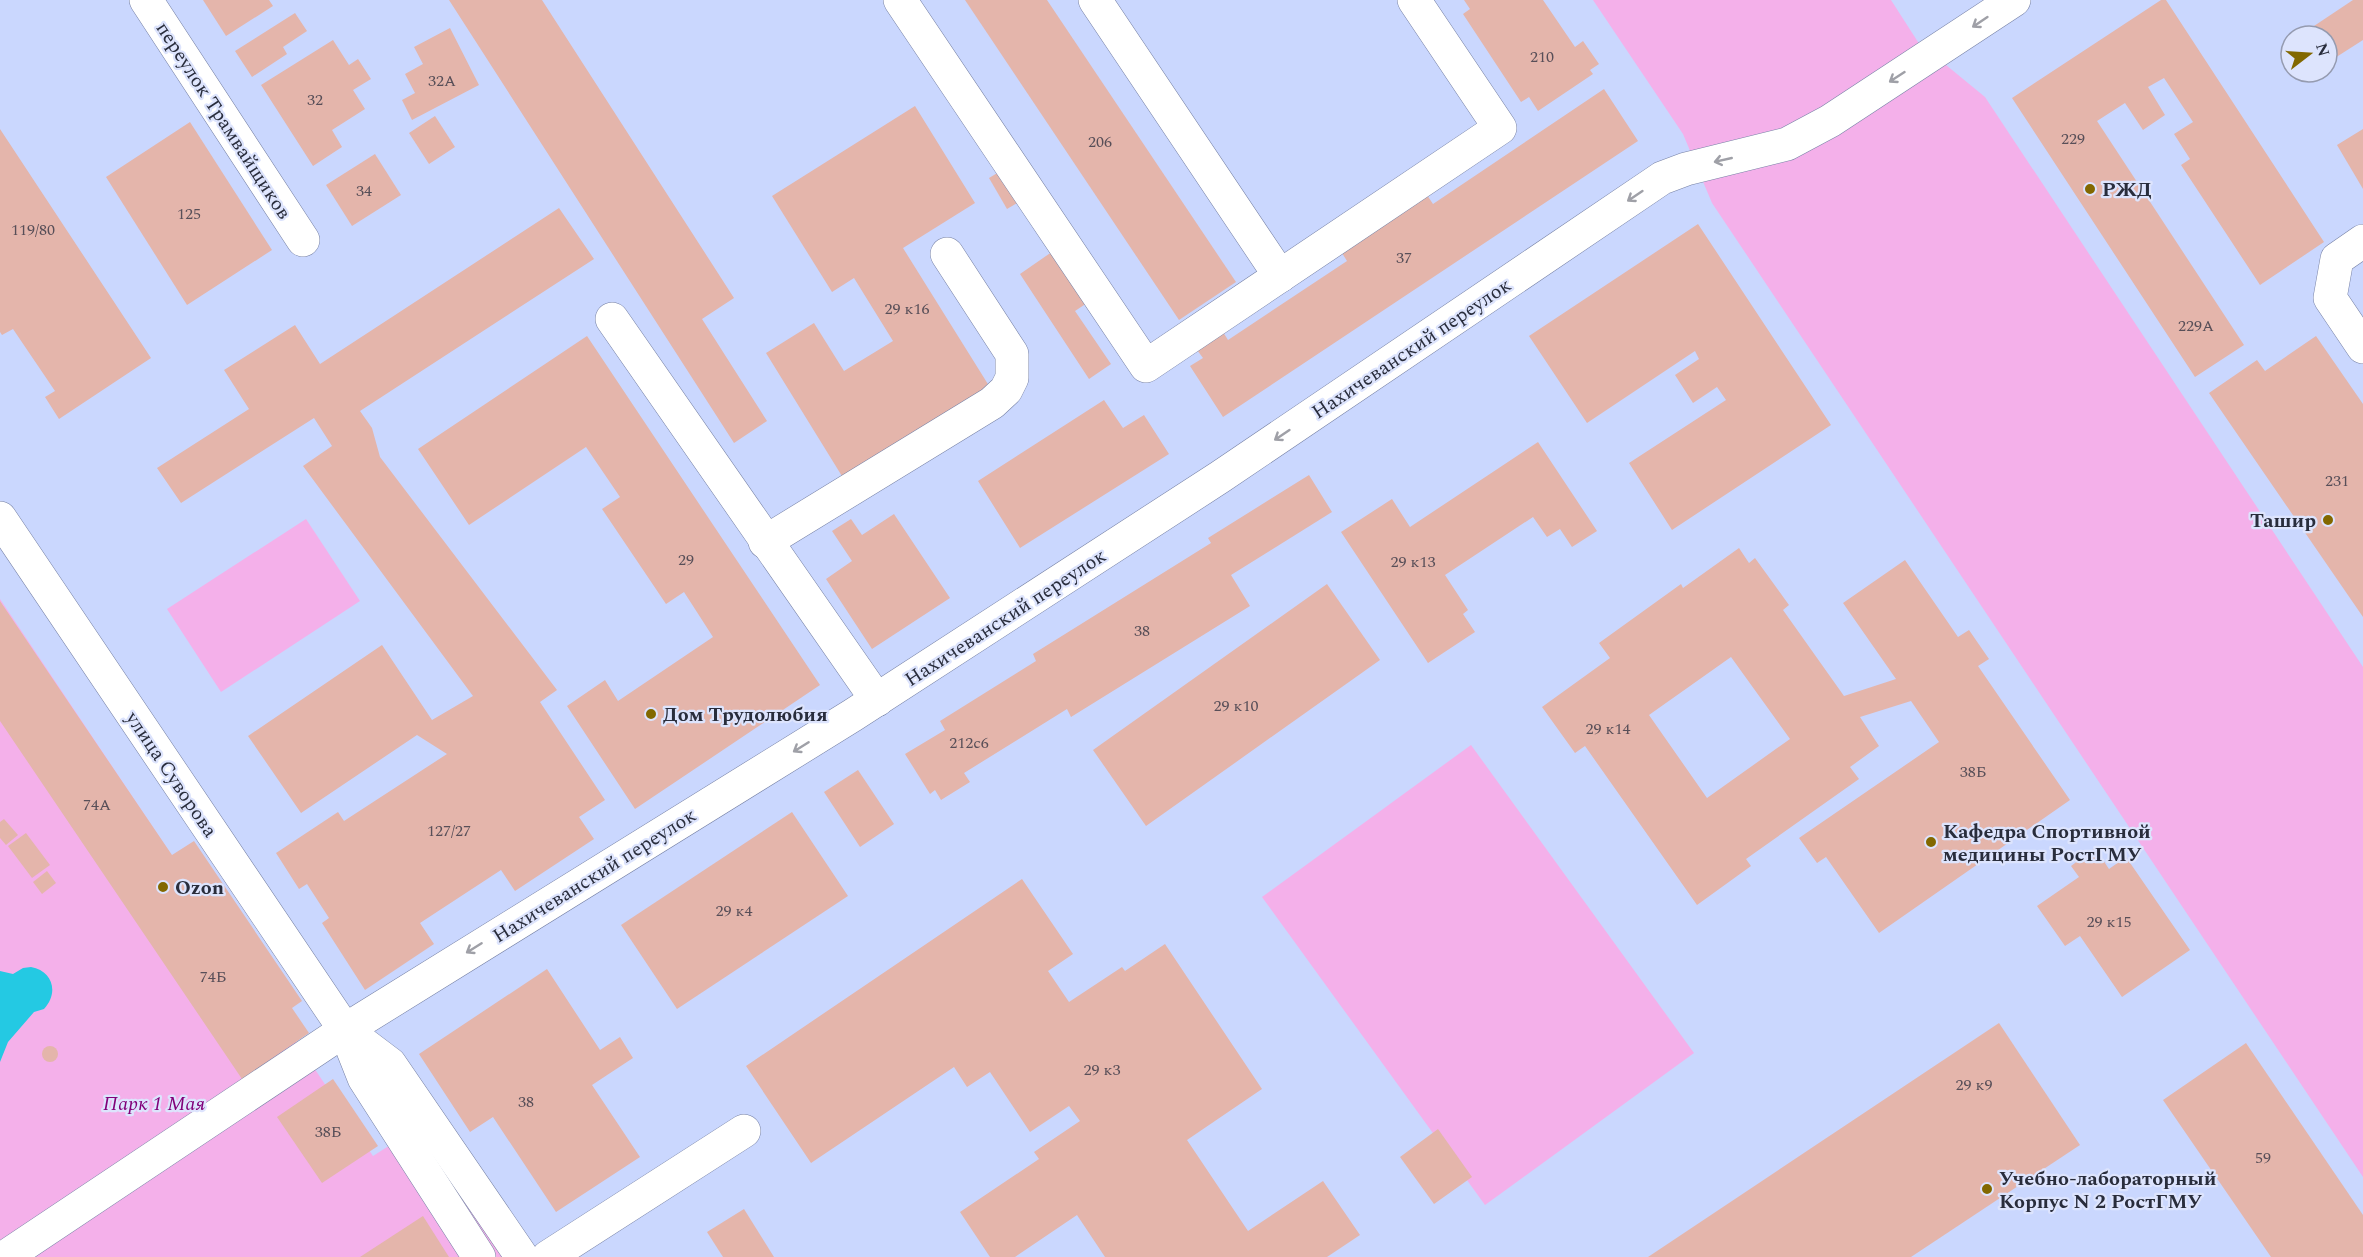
<svg xmlns="http://www.w3.org/2000/svg" width="2363" height="1257" viewBox="0 0 2363 1257" font-family="Spectral,serif">
  <style>
    .green { fill: #f4b0ea }
    .water { fill: #24c9e3 }
    .building { fill: #e4b5ab; fill-rule: evenodd }
    .lines { fill: none; stroke-linecap: round; stroke-linejoin: round }
    .minor-casing { stroke: #7681a5; stroke-width: 34 }
    .minor { stroke: #fff; stroke-width: 33 }
    .oneway { stroke: #9fa0a7 }
    .poi-dot { fill: #826800; stroke: #dde4fd; stroke-width: 2 }
    .labels { text-anchor: middle; stroke-width: 4.5; stroke-linejoin: round; paint-order: stroke }
    .number-label { font-size: 16px; fill: #584f58 }
    .street-label { font-size: 20px; fill: #292d3c; stroke: #dde4fd }
    .poi-label { font-size: 20px; font-weight: bold; fill: #292d3c; stroke: #dde4fd; text-anchor: start }
    .park-label { font-size: 20px; font-style: italic; fill: #810079; stroke: #dde4fd }
  </style>
  <rect width="100%" height="100%" fill="#cad7fe"/>
  <!-- green -->
  <g class="green">
    <path d="M 1593,0 L 1891,0 L 1918,42 L 1985,97 L 2363,667 L 2363,1177 L 1712,203 L 1683,134 Z"/>
    <path d="M 306,519 L 360,601 L 221,692 L 167,609 Z"/>
    <path d="M 0,599 L 373,1156 L 420,1126 L 504,1257 L 0,1257 Z"/>
    <path d="M 1471,745 L 1694,1053 L 1485,1205 L 1262,897 Z"/>
  </g>
  <!-- water -->
  <path class="water" d="M 31,967 C 53,971 59,993 44,1009 L 34,1012 L 8,1042 L 0,1062 L 0,971 L 13,974 L 23,968 Z"/>
  <!-- building -->
  <g class="building">
    <path d="M 203,0 L 269,0 L 273,6 L 226,36 Z"/>
    <path d="M 449,0 L 542,0 L 734,298 L 702,319 L 767,421 L 734,443 Z"/>
    <path d="M 965,0 L 1047,0 L 1236,282 L 1179,320 Z"/>
    <path d="M 1464,0 L 1543,0 L 1575,47 L 1583,41 L 1599,64 L 1590,70 L 1593,74 L 1538,111 L 1529,97 L 1521,102 L 1463,14 L 1470,9 Z"/>
    <path d="M 2161,0 L 2166,0 L 2324,242 L 2260,285 L 2181,165 L 2190,159 L 2174,134 L 2193,122 L 2164,78 L 2148,87 L 2165,115 L 2143,130 L 2125,103 L 2097,121 L 2244,345 L 2195,377 L 2012,98 Z"/>
    <path d="M 2353,0 L 2363,0 L 2363,40 L 2327,63 L 2327,36 L 2299,36 Z"/>
    <path d="M 295,13 L 307,31 L 283,47 L 287,54 L 252,77 L 235,51 Z"/>
    <path d="M 450,28 L 479,85 L 412,120 L 402,100 L 415,93 L 405,74 L 423,64 L 414,47 Z"/>
    <path d="M 333,40 L 349,65 L 358,59 L 371,79 L 353,90 L 365,109 L 332,130 L 342,147 L 313,166 L 261,85 Z"/>
    <path d="M 1604,89 L 1638,141 L 1223,417 L 1190,366 L 1203,358 L 1197,350 L 1223,332 L 1228,340 L 1347,261 L 1342,253 L 1427,195 L 1433,204 Z"/>
    <path d="M 915,106 L 975,203 L 903,248 L 991,389 L 845,481 L 766,353 L 814,323 L 844,371 L 893,341 L 854,278 L 832,292 L 772,196 Z"/>
    <path d="M 435,116 L 455,147 L 429,164 L 409,133 Z"/>
    <path d="M 190,122 L 272,250 L 187,305 L 106,177 Z"/>
    <path d="M 0,129 L 151,358 L 59,419 L 45,397 L 55,391 L 13,329 L 2,335 L 0,332 Z"/>
    <path d="M 2363,129 L 2363,189 L 2337,145 Z"/>
    <path d="M 375,154 L 401,195 L 352,226 L 326,185 Z"/>
    <path d="M 1004,169 L 1022,200 L 1007,209 L 989,178 Z"/>
    <path d="M 559,208 L 594,259 L 360,411 L 372,428 L 380,457 L 557,690 L 540,702 L 605,800 L 579,817 L 594,839 L 515,891 L 501,870 L 420,923 L 434,944 L 365,990 L 322,923 L 329,918 L 307,884 L 299,889 L 276,853 L 338,812 L 344,821 L 447,754 L 417,735 L 301,813 L 248,736 L 382,645 L 432,720 L 473,696 L 303,466 L 332,446 L 314,418 L 181,503 L 157,468 L 249,409 L 224,370 L 295,325 L 320,364 Z"/>
    <path d="M 1698,224 L 1831,425 L 1672,530 L 1629,463 L 1726,400 L 1717,387 L 1693,403 L 1675,375 L 1699,359 L 1695,351 L 1587,423 L 1529,336 Z"/>
    <path d="M 1059,247 L 1093,299 L 1075,311 L 1111,364 L 1089,379 L 1020,274 Z"/>
    <path d="M 587,336 L 820,685 L 635,809 L 567,706 L 605,680 L 618,701 L 713,637 L 684,592 L 666,604 L 602,509 L 620,497 L 586,447 L 469,525 L 418,449 Z"/>
    <path d="M 2316,336 L 2363,404 L 2363,617 L 2209,393 L 2257,360 L 2265,371 Z"/>
    <path d="M 1104,400 L 1123,428 L 1144,415 L 1169,454 L 1020,548 L 978,481 Z"/>
    <path d="M 1538,442 L 1597,531 L 1572,547 L 1560,529 L 1547,537 L 1533,517 L 1445,575 L 1468,610 L 1463,614 L 1475,632 L 1428,663 L 1341,532 L 1392,499 L 1410,527 Z"/>
    <path d="M 1309,475 L 1332,512 L 1231,575 L 1250,606 L 1071,717 L 1067,709 L 964,773 L 970,782 L 941,800 L 935,790 L 930,794 L 905,754 L 945,730 L 940,721 L 1036,661 L 1033,654 L 1211,543 L 1208,538 Z"/>
    <path d="M 894,514 L 950,598 L 872,649 L 826,579 L 852,561 L 832,531 L 851,519 L 862,535 Z"/>
    <path d="M 1739,548 L 1749,563 L 1755,558 L 1789,605 L 1783,610 L 1844,696 L 1896,679 L 1843,603 L 1905,560 L 1958,637 L 1969,630 L 1989,659 L 1978,666 L 2070,800 L 1879,933 L 1826,857 L 1817,863 L 1799,838 L 1939,742 L 1911,701 L 1860,717 L 1879,746 L 1850,767 L 1859,779 L 1746,859 L 1751,866 L 1697,905 L 1585,746 L 1575,753 L 1542,707 L 1610,658 L 1599,643 L 1681,584 L 1683,588 ZM 1731,657 L 1790,739 L 1707,798 L 1649,715 Z"/>
    <path d="M 1327,584 L 1380,660 L 1146,826 L 1093,750 Z"/>
    <path d="M 0,601 L 172,855 L 194,841 L 302,1001 L 292,1008 L 309,1033 L 242,1079 L 0,721 Z"/>
    <path d="M 858,770 L 894,824 L 860,847 L 824,792 Z"/>
    <path d="M 792,812 L 848,896 L 677,1009 L 621,925 Z"/>
    <path d="M 4,819 L 18,835 L 6,845 L 0,838 L 0,822 Z"/>
    <path d="M 26,833 L 50,865 L 32,878 L 8,846 Z"/>
    <path d="M 2095,848 L 2109,869 L 2126,857 L 2190,950 L 2122,997 L 2080,936 L 2065,946 L 2037,906 L 2079,877 L 2071,866 Z"/>
    <path d="M 47,871 L 56,883 L 42,894 L 33,882 Z"/>
    <path d="M 1022,879 L 1073,954 L 1048,971 L 1069,1002 L 1122,967 L 1125,971 L 1165,944 L 1262,1089 L 1187,1140 L 1248,1231 L 1323,1181 L 1360,1235 L 1327,1257 L 1105,1257 L 1077,1215 L 1015,1257 L 990,1257 L 960,1212 L 1039,1159 L 1034,1152 L 1080,1121 L 1069,1106 L 1030,1132 L 990,1072 L 967,1087 L 954,1067 L 811,1163 L 746,1066 Z"/>
    <path d="M 547,969 L 600,1050 L 620,1037 L 633,1058 L 592,1085 L 640,1157 L 556,1212 L 493,1117 L 470,1132 L 419,1054 Z"/>
    <path d="M 1999,1023 L 2080,1145 L 1911,1257 L 1648,1257 Z"/>
    <path d="M 2246,1043 L 2363,1215 L 2363,1257 L 2271,1257 L 2163,1100 Z"/>
    <circle cx="50" cy="1054" r="8"/>
    <path d="M 333,1079 L 378,1146 L 322,1183 L 277,1117 Z"/>
    <path d="M 1438,1129 L 1472,1177 L 1434,1204 L 1400,1157 Z"/>
    <path d="M 744,1209 L 774,1257 L 723,1257 L 707,1232 Z"/>
    <path d="M 423,1216 L 449,1257 L 360,1257 Z"/>
  </g>
  <g class="lines">
    <defs>
      <g id="minor">
        <path d="M 146,0 L 303,240"/>
        <path d="M 900,0 L 1146,366 L 1500,128 L 1414,0"/>
        <path d="M 1095,0 L 1280,276"/>
        <path d="M 2363,241 L 2337,259 L 2330,298 L 2363,347"/>
        <path d="M 612,319 L 877,700"/>
        <path d="M 0,518 L 345,1030 L 364,1078 L 479,1257"/>
        <path d="M 765,542 L 992,403 L 1006,390 L 1012,378 L 1012,354 L 947,254"/>
        <path d="M 345,1030 L 390,1064 L 522,1257"/>
        <path d="M 5,1257 L 345,1030 L 853,715 L 1220,477 L 1662,178 L 1686,169 L 1787,144 L 1830,121 L 2014,0"/>
        <path d="M 548,1257 L 744,1131"/>
      </g>
    </defs>
    <!-- minor casing -->
    <use href="#minor" class="minor-casing"/>
    <!-- minor -->
    <use href="#minor" class="minor"/>
  </g>
  <!-- one-way arrows -->
  <defs><path id="oneway-shaft" d="M-6 0H5M1.5-3L5.5 0L1.5 3" fill="none" stroke-width="1.6" stroke-linecap="round" stroke-linejoin="round" transform="scale(1.5)"/></defs>
  <g class="oneway">
    <use href="#oneway-shaft" transform="translate(1980 22) rotate(146)"/>
    <use href="#oneway-shaft" transform="translate(1897 77) rotate(147)"/>
    <use href="#oneway-shaft" transform="translate(1723 160) rotate(167)"/>
    <use href="#oneway-shaft" transform="translate(1635 196) rotate(146)"/>
    <use href="#oneway-shaft" transform="translate(1282 435) rotate(146)"/>
    <use href="#oneway-shaft" transform="translate(801 747) rotate(148)"/>
    <use href="#oneway-shaft" transform="translate(474 948) rotate(148)"/>
  </g>
  <!-- markers -->
  <g class="poi-dot">
    <circle cx="2090" cy="189" r="6"/>
    <circle cx="2328" cy="520" r="6"/>
    <circle cx="651" cy="714" r="6"/>
    <circle cx="1931" cy="842" r="6"/>
    <circle cx="163" cy="887" r="6"/>
    <circle cx="1987" cy="1189" r="6"/>
  </g>
  <g class="labels">
    <!-- number labels -->
    <g class="number-label">
      <text x="1542" y="62">210</text>
      <text x="442" y="86">32А</text>
      <text x="315" y="105">32</text>
      <text x="2073" y="144">229</text>
      <text x="1100" y="147">206</text>
      <text x="364" y="196">34</text>
      <text x="189" y="219">125</text>
      <text x="33" y="235">119/80</text>
      <text x="1404" y="263">37</text>
      <text x="907" y="314">29 к16</text>
      <text x="2196" y="331">229А</text>
      <text x="2337" y="486">231</text>
      <text x="686" y="565">29</text>
      <text x="1413" y="567">29 к13</text>
      <text x="1142" y="636">38</text>
      <text x="1236" y="711">29 к10</text>
      <text x="1608" y="734">29 к14</text>
      <text x="969" y="748">212с6</text>
      <text x="1973" y="777">38Б</text>
      <text x="97" y="810">74А</text>
      <text x="449" y="836">127/27</text>
      <text x="734" y="916">29 к4</text>
      <text x="2109" y="927">29 к15</text>
      <text x="213" y="982">74Б</text>
      <text x="1102" y="1075">29 к3</text>
      <text x="1974" y="1090">29 к9</text>
      <text x="526" y="1107">38</text>
      <text x="328" y="1137">38Б</text>
      <text x="2263" y="1163">59</text>
    </g>
    <!-- street labels -->
    <g class="street-label">
      <text transform="translate(224 120) rotate(57)" y="7">переулок Трамвайщиков</text>
      <text transform="translate(1411 348) rotate(-34)" y="7">Нахичеванский переулок</text>
      <text transform="translate(1005 617) rotate(-33)" y="7">Нахичеванский переулок</text>
      <text transform="translate(172 774) rotate(56)" y="7">улица Суворова</text>
      <text transform="translate(594 875) rotate(-32)" y="7">Нахичеванский переулок</text>
    </g>
    <!-- poi labels -->
    <g class="poi-label">
      <text x="2102" y="196">РЖД</text>
      <text x="2316" y="527" text-anchor="end">Ташир</text>
      <text x="663" y="721">Дом Трудолюбия</text>
      <text x="1943" y="838">Кафедра Спортивной<tspan x="1943" dy="23">медицины РостГМУ</tspan></text>
      <text x="175" y="894">Ozon</text>
      <text x="1999" y="1185">Учебно-лабораторный<tspan x="1999" dy="23">Корпус N 2 РостГМУ</tspan></text>
    </g>
    <!-- park labels -->
    <g class="park-label">
      <text x="154" y="1110">Парк 1 Мая</text>
    </g>
  </g>
  <!-- north arrow -->
  <g transform="translate(2309 54) rotate(73)"><circle r="28" fill="#dde4fd" stroke="#959bb0" stroke-width="1.5"/>
  <path d="M0-4.5L10 22L0 15L-10 22Z" fill="#826800"/>
  <text y="-9" font-size="16" font-weight="bold" text-anchor="middle" fill="#292d3c">N</text>
  </g>
</svg>
